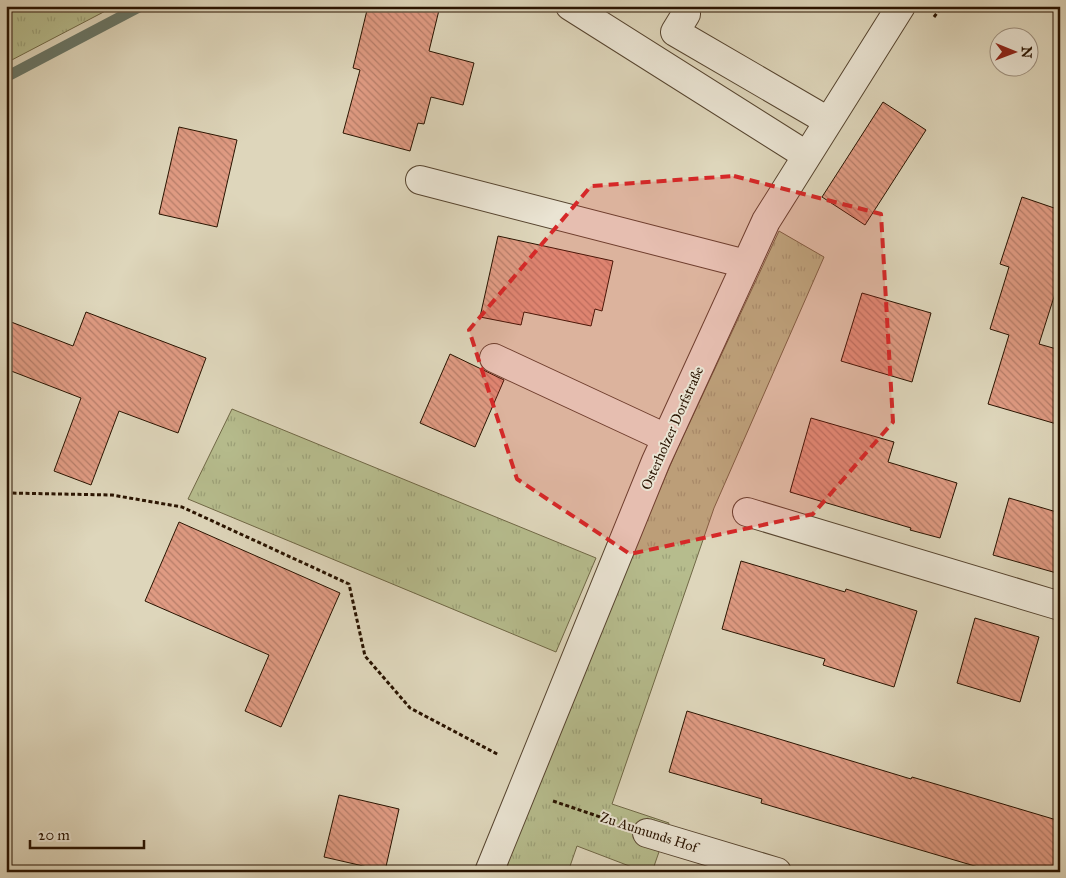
<svg xmlns="http://www.w3.org/2000/svg" width="1066" height="878" viewBox="0 0 1066 878" font-family="'IM FELL Great Primer',serif">
  <style>
    .grass { fill: url(#grass-tufts); stroke: #706846 }
    .lines { fill: none; stroke-linecap: round; stroke-linejoin: round }
    .stream { stroke: #697768; stroke-width: 11 }
    .building { fill: url(#building-back-hatch); stroke: #291300 }
    .minor-casing { stroke: #56442f; stroke-width: 30 }
    .path { stroke: #291300; stroke-width: 3; stroke-dasharray: 4 2.5; stroke-linecap: butt }
    .minor { stroke: #eae4d3; stroke-width: 28 }
    .marked { fill: #d62828; fill-opacity: 0.2; stroke: #d62828; stroke-width: 4; stroke-dasharray: 10 6; stroke-linejoin: round }
    .labels { text-anchor: middle; stroke-width: 4; stroke-linejoin: round; paint-order: stroke }
    .street-label { font-size: 14px; fill: #291300; stroke: #eae4d3 }
  </style>
  <defs>
    <pattern id="grass-tufts" width="24" height="20" patternUnits="userSpaceOnUse" patternTransform="scale(1.25)"><rect width="24" height="20" fill="#b6bc8d"/><path d="M3 7l-1-3M5 7V3M7 7l1-3M15 17l-1-3M17 17v-4M19 17l1-3" fill="none" stroke="#9ca178"/></pattern>
    <pattern id="building-back-hatch" width="6" height="6" patternUnits="userSpaceOnUse" patternTransform="scale(1.25)"><rect width="6" height="6" fill="#e09b83"/><path d="M-1 5l2 2M0 0l6 6M5-1l2 2" fill="none" stroke="#b67d69"/></pattern>
  </defs>
  <rect width="100%" height="100%" fill="#ded6bb"/>
  <filter id="stains"><feTurbulence type="fractalNoise" baseFrequency=".004" numOctaves="4"/><feColorMatrix values="0 0 0 0 .2 0 0 0 0 .09 0 0 0 0 .02 0 0 0 .5 -.17"/></filter>
  <radialGradient id="worn" r=".72"><stop offset=".6" stop-color="#630" stop-opacity="0"/><stop offset="1" stop-color="#630" stop-opacity=".3"/></radialGradient>
  <!-- grass -->
  <g class="grass">
    <path d="M 6,6 L 115,6 L 6,63 Z"/>
    <path d="M 779,231 L 824,257 L 714,508 L 612,804 L 669,823 L 652,872 L 645,872 L 577,846 L 568,872 L 504,872 L 606,613 L 676,452 Z"/>
    <path d="M 232,409 L 596,558 L 556,652 L 188,499 Z"/>
  </g>
  <g class="lines">
    <!-- stream -->
    <path class="stream" d="M 6,77 L 141,6"/>
  </g>
  <!-- building -->
  <g class="building">
    <path d="M 368,6 L 440,6 L 429,51 L 474,63 L 463,105 L 431,97 L 424,124 L 418,123 L 410,151 L 343,133 L 360,70 L 353,68 Z"/>
    <path d="M 883,102 L 926,130 L 865,225 L 822,197 Z"/>
    <path d="M 179,127 L 237,140 L 217,227 L 159,214 Z"/>
    <path d="M 1022,197 L 1060,210 L 1060,278 L 1039,344 L 1060,350 L 1060,425 L 988,404 L 1009,335 L 990,329 L 1009,267 L 1000,264 Z"/>
    <path d="M 498,236 L 613,261 L 602,311 L 595,309 L 591,326 L 524,312 L 521,325 L 480,317 Z"/>
    <path d="M 862,293 L 931,313 L 912,382 L 841,361 Z"/>
    <path d="M 86,312 L 206,358 L 178,433 L 119,411 L 91,485 L 54,471 L 81,398 L 6,369 L 6,320 L 73,346 Z"/>
    <path d="M 450,354 L 504,380 L 475,447 L 420,423 Z"/>
    <path d="M 811,418 L 894,442 L 888,462 L 957,483 L 940,538 L 910,530 L 911,528 L 790,492 Z"/>
    <path d="M 1009,498 L 1060,513 L 1060,574 L 993,555 Z"/>
    <path d="M 179,522 L 340,593 L 281,727 L 245,711 L 269,655 L 145,601 Z"/>
    <path d="M 741,561 L 845,592 L 846,589 L 917,611 L 894,687 L 823,665 L 825,659 L 722,629 Z"/>
    <path d="M 975,618 L 1039,637 L 1020,702 L 957,683 Z"/>
    <path d="M 687,711 L 911,779 L 912,777 L 1060,821 L 1060,872 L 995,872 L 761,803 L 762,799 L 669,772 Z"/>
    <path d="M 339,795 L 399,809 L 385,871 L 324,857 Z"/>
  </g>
  <g class="lines">
    <defs>
      <g id="minor">
        <path d="M 570,6 L 806,155"/>
        <path d="M 686,14 L 675,32 L 828,121"/>
        <path d="M 420,180 L 746,264"/>
        <path d="M 494,358 L 666,438"/>
        <path d="M 747,512 L 1060,606"/>
        <path d="M 647,833 L 777,872"/>
        <path d="M 489,872 L 656,461 L 766,221 L 901,6"/>
      </g>
    </defs>
    <!-- minor casing -->
    <use href="#minor" class="minor-casing"/>
    <!-- path -->
    <g class="path">
      <path d="M 934,17 L 942,6"/>
      <path d="M 6,493 L 112,495 L 182,507 L 349,584 L 365,656 L 410,708 L 499,755"/>
      <path d="M 553,801 L 615,822"/>
    </g>
    <!-- minor -->
    <use href="#minor" class="minor"/>
  </g>
  <!-- marked area -->
  <path class="marked" d="M 734,176 L 881,214 L 893,422 L 813,514 L 630,554 L 517,479 L 469,330 L 591,186 Z"/>
  <g class="labels">
    <!-- street labels -->
    <g class="street-label">
      <text transform="translate(672 428) rotate(-66)" y="5">Osterholzer Dorfstraße</text>
      <text transform="translate(649 832) rotate(18)" y="5">Zu Aumunds Hof</text>
    </g>
  </g>
  <!-- margin -->
  <rect width="1066" height="878" fill="none" stroke="#ded6bb" stroke-width="25"/>
  <rect x="8" y="8" width="1051" height="863" fill="none" stroke="#291300" stroke-width="2.5"/>
  <rect x="12" y="12" width="1041" height="853" fill="none" stroke="#291300"/>
  <!-- north arrow -->
  <g transform="translate(1014 52) rotate(91)"><circle r="24" fill="#eae4d3" stroke="#9d907f"/>
  <path d="M0-4L9 19L0 12L-9 19Z" fill="#8f2418"/>
  <text y="-8" font-size="14" font-weight="bold" text-anchor="middle" fill="#291300">N</text>
  </g>
  <!-- scale -->
  <path d="M30 840v8h114v-8" fill="none" stroke="#291300" stroke-width="2.5"/>
  <text x="38" y="840" font-size="15" fill="#291300" stroke="#eae4d3" stroke-width="4" paint-order="stroke">20 m</text>
  <rect width="100%" height="100%" filter="url(#stains)"/>
  <rect width="100%" height="100%" fill="url(#worn)"/>
</svg>
